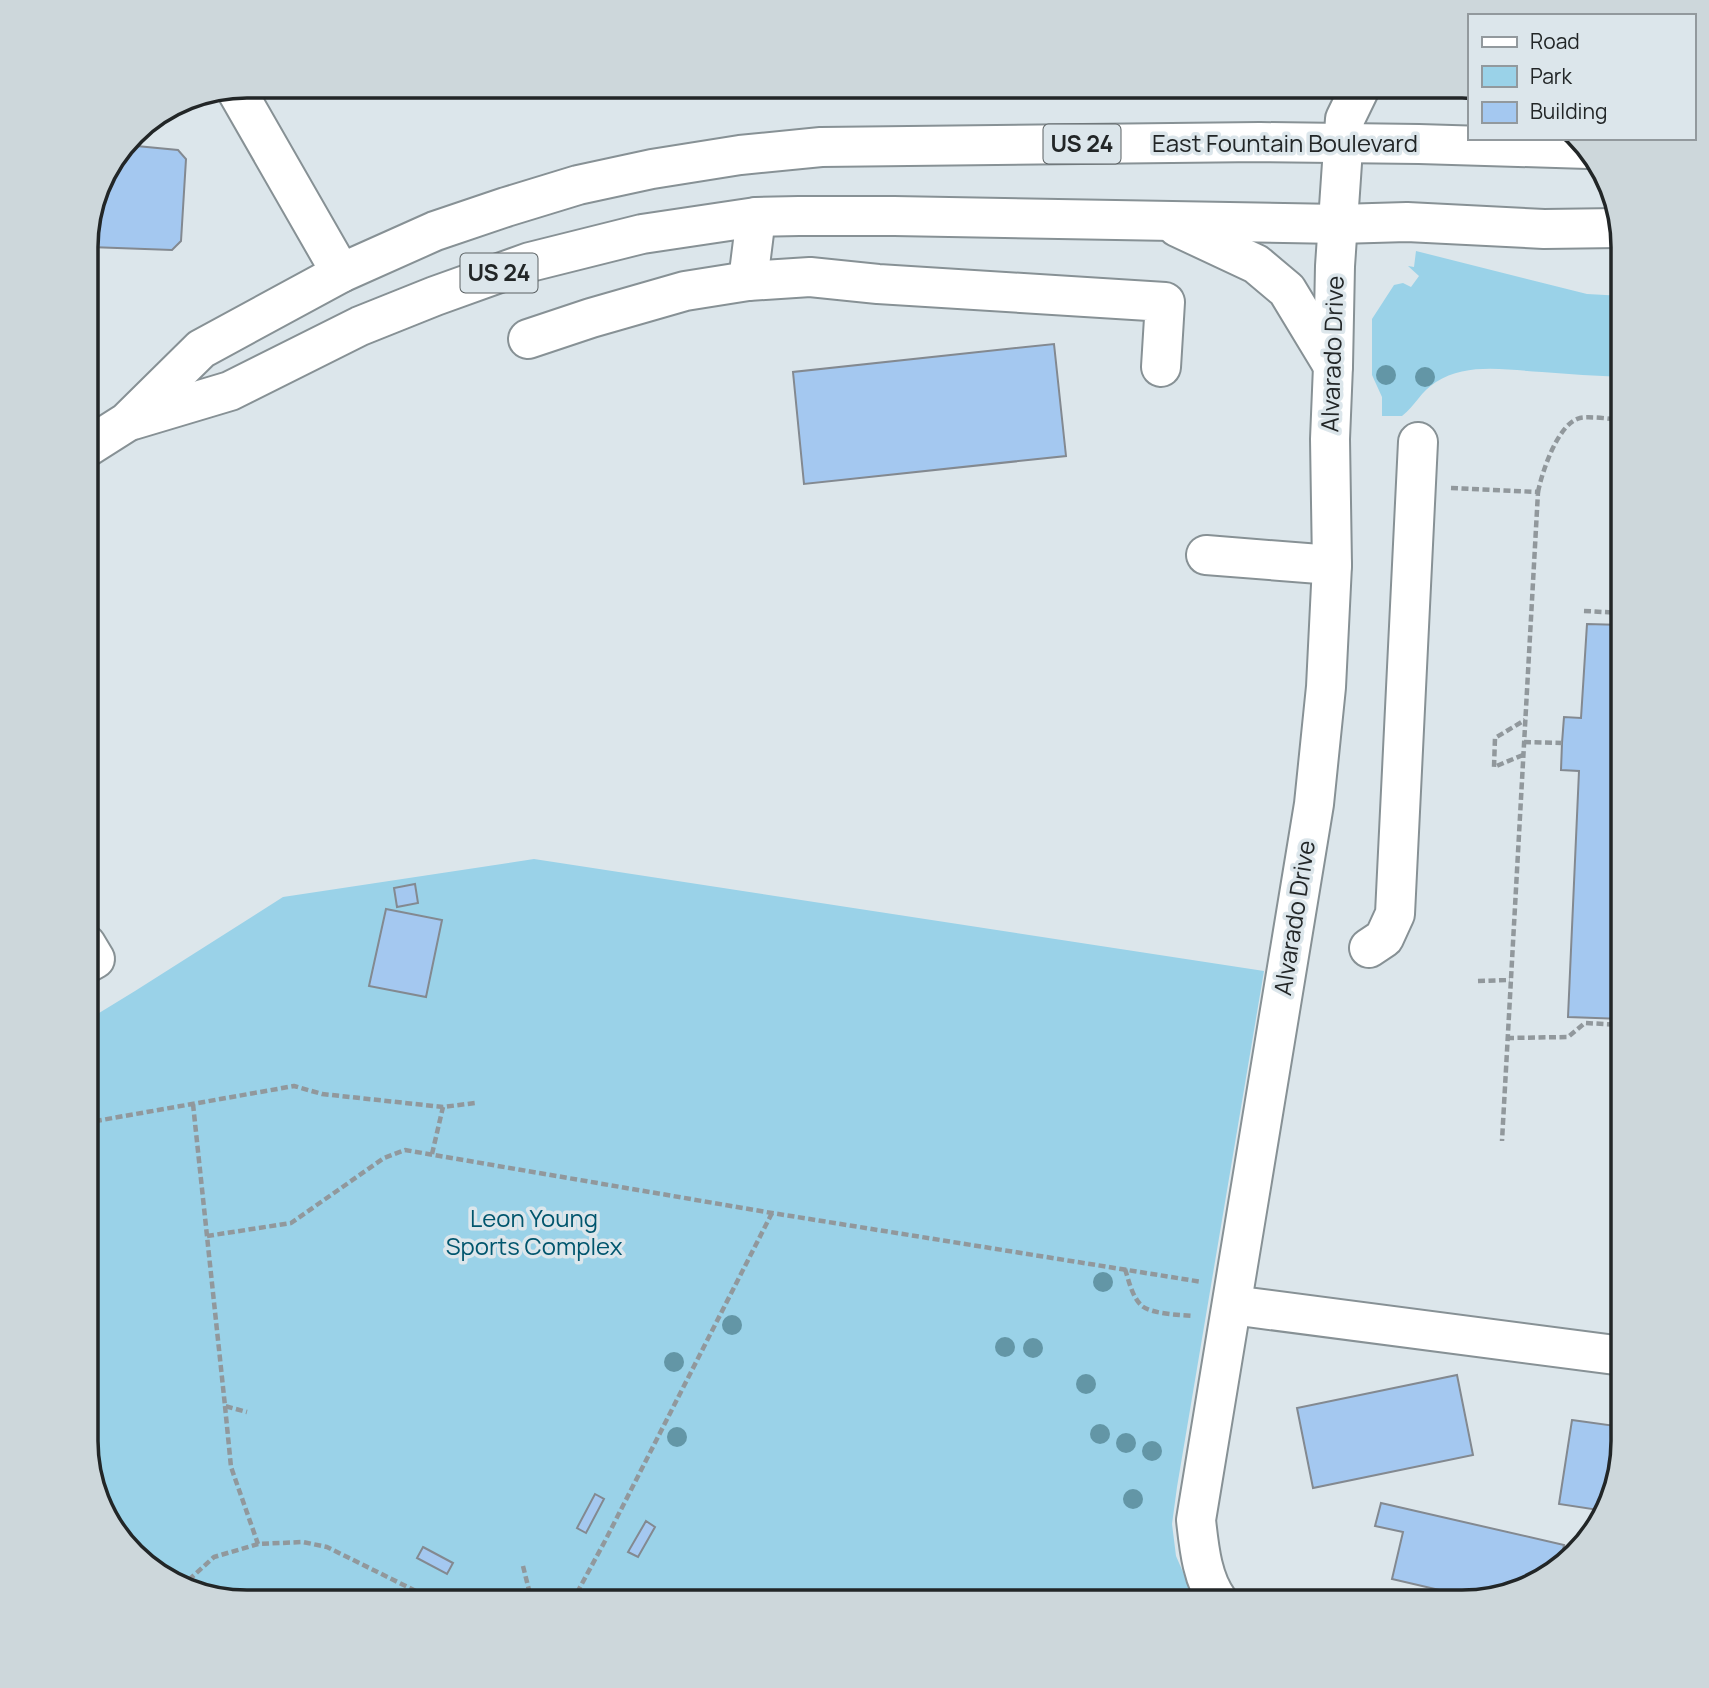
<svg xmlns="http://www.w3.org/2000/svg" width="1709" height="1688" viewBox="0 0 1709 1688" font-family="Manrope,sans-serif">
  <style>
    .green { fill: #9ad2e8 }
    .building { fill: #a4c8f0; stroke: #838990; stroke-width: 2 }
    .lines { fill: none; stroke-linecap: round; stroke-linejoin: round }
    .minor-casing { stroke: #879195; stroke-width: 42 }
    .highway-casing { stroke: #879195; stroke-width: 42 }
    .path { stroke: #91989c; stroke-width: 4.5; stroke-dasharray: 7 3.5; stroke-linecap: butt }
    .minor { stroke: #fff; stroke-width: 38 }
    .highway { stroke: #fff; stroke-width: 38 }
    .tree { fill: #6396a6 }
    .labels { text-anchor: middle; stroke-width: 7; stroke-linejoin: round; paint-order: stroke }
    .shield { fill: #dce6eb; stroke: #5a6062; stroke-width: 2 }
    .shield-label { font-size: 23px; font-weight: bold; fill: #222627 }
    .street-label { font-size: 24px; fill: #222627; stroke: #dce6eb }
    .park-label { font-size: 24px; fill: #00556d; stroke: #dce6eb }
    .rim { fill: none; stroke: #222627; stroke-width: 3.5 }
  </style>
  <rect width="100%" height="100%" fill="#dce6eb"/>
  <!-- green -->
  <g class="green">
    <path d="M 1053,86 L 1231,86 L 1221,94 Z"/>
    <path d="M 1416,251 L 1587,294 L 1623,296 L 1623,377 C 1596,376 1569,374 1542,372 C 1507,370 1467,362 1436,382 C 1421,391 1415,406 1402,416 L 1382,416 L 1382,397 L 1372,375 L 1372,319 L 1394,285 L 1403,283 L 1411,287 L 1419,276 L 1408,266 L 1414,267 Z"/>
    <path d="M 534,859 L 1264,971 L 1177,1487 L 1172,1524 L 1176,1556 L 1196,1602 L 247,1602 L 185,1590 L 126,1548 L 98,1502 L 86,1441 L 86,1021 L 135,991 L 283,897 Z"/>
  </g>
  <!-- building -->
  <g class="building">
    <path d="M 126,145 L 178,150 L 186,159 L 181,241 L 172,250 L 90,247 L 86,242 L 86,236 L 103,175 Z"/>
    <path d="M 1054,344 L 1066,456 L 804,484 L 793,372 Z"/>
    <path d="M 1587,624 L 1623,625 L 1623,1019 L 1568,1017 L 1579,771 L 1561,770 L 1562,743 L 1564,717 L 1581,718 Z"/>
    <path d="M 415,884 L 418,903 L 397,907 L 394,888 Z"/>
    <path d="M 386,909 L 442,920 L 426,997 L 369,986 Z"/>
    <path d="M 1457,1375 L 1473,1455 L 1313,1488 L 1297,1408 Z"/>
    <path d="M 1572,1420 L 1623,1427 L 1623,1441 L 1611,1503 L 1605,1511 L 1559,1504 Z"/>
    <path d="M 595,1494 L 604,1499 L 586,1533 L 577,1528 Z"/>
    <path d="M 1381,1503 L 1564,1545 L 1559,1568 L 1523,1590 L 1478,1599 L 1392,1579 L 1403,1532 L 1375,1526 Z"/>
    <path d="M 646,1521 L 655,1527 L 638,1557 L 628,1552 Z"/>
    <path d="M 423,1547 L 453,1563 L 447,1574 L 417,1558 Z"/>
  </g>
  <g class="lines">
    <defs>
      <g id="minor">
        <path d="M 235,88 L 341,273"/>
        <path d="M 748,281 L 810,277 L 878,284 L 1165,302 L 1161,367"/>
        <path d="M 528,339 L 591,318 L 685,291 L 748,281 L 756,217"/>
        <path d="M 1206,555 L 1332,565"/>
        <path d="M 1369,948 L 1384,938 L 1395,914 L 1418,442"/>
        <path d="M 86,964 L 95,959 L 86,944"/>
        <path d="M 1232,1305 L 1623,1356"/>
        <path d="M 1219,1602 C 1202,1580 1199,1547 1196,1520 L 1314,804 L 1326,687 L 1332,565 L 1330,439 L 1333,366 L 1335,266 L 1345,119 L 1361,86"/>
      </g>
      <g id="highway">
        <path d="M 1177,227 L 1256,264 L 1287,290 L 1333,366"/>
        <path d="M 133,420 L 230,391 L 360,326 L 435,296 L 530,262 L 642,234 L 756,217 L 799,216 L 894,216 L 1339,224 L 1407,222 L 1544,229 L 1619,228"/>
        <path d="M 86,448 L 127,422 L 201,349 L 341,273 L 435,231 L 506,207 L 578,185 L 652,169 L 740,155 L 821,147 L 1260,142 L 1419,144 L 1588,149"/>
      </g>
    </defs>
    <!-- minor casing -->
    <use href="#minor" class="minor-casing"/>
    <!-- highway casing -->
    <use href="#highway" class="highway-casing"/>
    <!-- path -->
    <g class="path">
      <path d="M 1451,488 L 1538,492 L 1502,1141"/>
      <path d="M 1538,492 C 1542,472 1558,423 1580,418 C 1589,416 1612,419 1623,420"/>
      <path d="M 1584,611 L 1623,613"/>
      <path d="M 1524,742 L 1562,743"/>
      <path d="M 1523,755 L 1494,767 L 1495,738 L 1525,720"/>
      <path d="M 1478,981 L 1510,980"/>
      <path d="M 1507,1038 L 1568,1037 L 1585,1023 L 1623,1025"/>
      <path d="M 193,1104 L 225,1406 L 247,1412"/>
      <path d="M 86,1127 L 96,1121 L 294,1086 L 322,1094 L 443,1107 L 475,1103"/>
      <path d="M 432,1154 L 443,1107"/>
      <path d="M 207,1236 L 291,1223 L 384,1158 L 405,1150 L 772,1213 L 1202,1282"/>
      <path d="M 1125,1269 C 1129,1281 1132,1297 1142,1306 C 1152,1314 1180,1315 1193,1316"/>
      <path d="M 225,1406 L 231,1467 L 258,1544"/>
      <path d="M 523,1566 L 532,1602"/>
      <path d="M 181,1587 L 214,1557 L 258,1544 L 303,1542 L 327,1547 L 438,1602"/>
      <path d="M 572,1602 L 605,1541 L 772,1213"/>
    </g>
    <!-- minor -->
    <use href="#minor" class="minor"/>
    <!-- highway -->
    <use href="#highway" class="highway"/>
  </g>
  <!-- trees -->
  <g class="tree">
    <circle cx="1386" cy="375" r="10"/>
    <circle cx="1425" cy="377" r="10"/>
    <circle cx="1103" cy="1282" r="10"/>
    <circle cx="732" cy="1325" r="10"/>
    <circle cx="1005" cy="1347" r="10"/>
    <circle cx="1033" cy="1348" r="10"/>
    <circle cx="674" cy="1362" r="10"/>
    <circle cx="1086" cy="1384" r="10"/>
    <circle cx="1100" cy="1434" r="10"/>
    <circle cx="677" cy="1437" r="10"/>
    <circle cx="1126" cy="1443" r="10"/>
    <circle cx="1152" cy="1451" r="10"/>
    <circle cx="1133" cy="1499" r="10"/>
  </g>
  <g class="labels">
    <!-- shield labels -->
    <g class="shield">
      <rect x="1043.5" y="124.5" width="77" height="39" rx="5"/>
      <rect x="460.5" y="253.5" width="77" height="39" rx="5"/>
    </g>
    <g class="shield-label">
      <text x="1082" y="152">US 24</text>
      <text x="499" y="281">US 24</text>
    </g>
    <!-- street labels -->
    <g class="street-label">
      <text x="1285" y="152">East Fountain Boulevard</text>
      <text transform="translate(1333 354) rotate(-88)" y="8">Alvarado Drive</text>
      <text transform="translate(1295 918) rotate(-81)" y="8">Alvarado Drive</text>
    </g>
    <!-- park labels -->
    <g class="park-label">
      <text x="534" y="1227">Leon Young<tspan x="534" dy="28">Sports Complex</tspan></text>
    </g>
  </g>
  <!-- crop -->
  <path d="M0 0H1709V1688H0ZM247 98H1462A149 149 0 0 1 1611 247V1441A149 149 0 0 1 1462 1590H247A149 149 0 0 1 98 1441V247A149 149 0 0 1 247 98Z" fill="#cdd7db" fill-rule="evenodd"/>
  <path class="rim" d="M247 98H1462A149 149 0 0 1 1611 247V1441A149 149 0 0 1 1462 1590H247A149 149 0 0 1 98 1441V247A149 149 0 0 1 247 98Z"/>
  <!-- legend -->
  <rect x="1468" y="14" width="228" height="126" fill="#dce6eb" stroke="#92999d" stroke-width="2"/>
  <rect x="1482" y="37" width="35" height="10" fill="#ffffff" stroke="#92999d" stroke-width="2"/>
  <text x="1530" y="49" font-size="21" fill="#222627">Road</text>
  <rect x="1482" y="66" width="35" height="21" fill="#9ad2e8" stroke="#92999d" stroke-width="2"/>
  <text x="1530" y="84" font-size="21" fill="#222627">Park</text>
  <rect x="1482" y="102" width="35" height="21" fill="#a4c8f0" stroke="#92999d" stroke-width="2"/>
  <text x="1530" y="119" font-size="21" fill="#222627">Building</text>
</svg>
